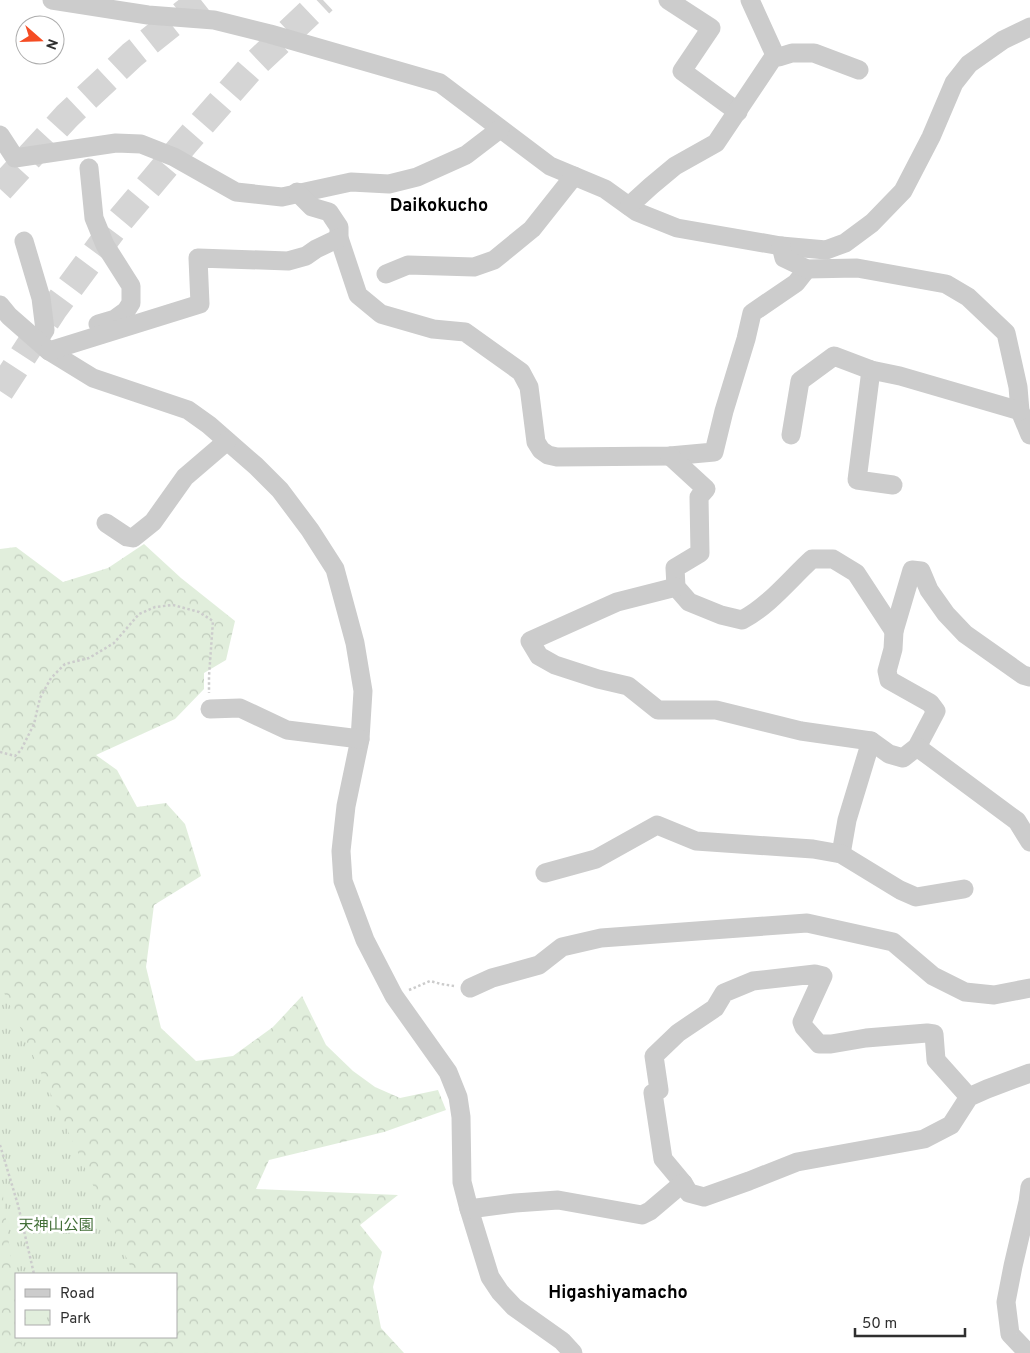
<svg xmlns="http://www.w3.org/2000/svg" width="1030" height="1353" viewBox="0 0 1030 1353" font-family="Overpass,'Noto Sans JP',sans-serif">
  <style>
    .forest { fill: url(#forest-crowns); fill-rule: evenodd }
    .park { fill: url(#park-tufts) }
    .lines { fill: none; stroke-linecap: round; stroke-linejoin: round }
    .highway-tunnel { stroke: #d5d5d5; stroke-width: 28; stroke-dasharray: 28 14; stroke-linecap: butt }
    .path { stroke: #ccc; stroke-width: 2.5; stroke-dasharray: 2.5 2.5; stroke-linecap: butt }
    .minor { stroke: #ccc; stroke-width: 19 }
    .labels { text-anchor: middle; stroke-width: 5; stroke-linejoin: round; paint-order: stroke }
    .park-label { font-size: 15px; fill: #436f38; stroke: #fff }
    .quarter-label { font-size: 18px; font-weight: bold; fill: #000; stroke: #fff }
  </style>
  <defs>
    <pattern id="forest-crowns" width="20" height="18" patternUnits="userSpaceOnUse" patternTransform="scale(1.25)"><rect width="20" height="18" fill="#e1eedc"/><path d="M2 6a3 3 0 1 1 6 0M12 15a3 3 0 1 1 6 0" fill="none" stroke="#c1ccbd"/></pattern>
    <pattern id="park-tufts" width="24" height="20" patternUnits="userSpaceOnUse" patternTransform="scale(1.25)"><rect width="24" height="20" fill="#e1eedc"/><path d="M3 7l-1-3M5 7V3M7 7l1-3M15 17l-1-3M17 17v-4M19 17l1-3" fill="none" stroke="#c1ccbd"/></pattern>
  </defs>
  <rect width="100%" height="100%" fill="#fff"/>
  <!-- forest -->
  <path class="forest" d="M 144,544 L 181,578 L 235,621 L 226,660 L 204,673 L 204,689 L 175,719 L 96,755 L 117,770 L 137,807 L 166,803 L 185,824 L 201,876 L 154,905 L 146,967 L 161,1028 L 196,1061 L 233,1056 L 273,1027 L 302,996 L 326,1045 L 353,1071 L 375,1087 L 400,1098 L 438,1090 L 446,1110 L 384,1132 L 269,1160 L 256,1189 L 398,1195 L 360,1225 L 382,1252 L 373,1287 L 381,1328 L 404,1353 L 0,1353 L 0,549 L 16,547 L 63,582 L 108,568 ZM 16,1274 L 176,1274 L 176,1337 L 16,1337 Z"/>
  <!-- park -->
  <g class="park">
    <path d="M 0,984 L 134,1274 L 16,1274 L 16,1299 L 0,1172 Z"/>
    <path d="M 21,1337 L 136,1337 L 135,1353 L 23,1353 Z"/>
  </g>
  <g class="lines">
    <!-- highway-tunnel -->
    <g class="highway-tunnel">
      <path d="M 0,189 L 67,116 L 132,55 L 201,0"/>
      <path d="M 0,391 L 53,310 L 116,225 L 185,143 L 250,69 L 323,0"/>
    </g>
    <!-- path -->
    <g class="path">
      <path d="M 0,752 L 15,756 L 21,750 L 34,724 L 40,698 L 51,678 L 65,664 L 89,658 L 114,643 L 139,614 L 155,607 L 173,605 L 199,612 L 213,621 L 209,676 L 209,693"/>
      <path d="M 409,990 L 430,981 L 441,984 L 454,986"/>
      <path d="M 0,1145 L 18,1205 L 34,1274"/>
    </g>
    <!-- minor -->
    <g class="minor">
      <path d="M 52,0 L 148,15 L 214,20 L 270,34 L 440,83 L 550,166 L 605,189 L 637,212 L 677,228 L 781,246 L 826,250 L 845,243 L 872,223 L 903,191 L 931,137 L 954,83 L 969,64 L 1003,40 L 1030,27"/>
      <path d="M 668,0 L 711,28 L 682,71 L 738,112"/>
      <path d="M 750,0 L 775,55"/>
      <path d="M 0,135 L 15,158 L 116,143 L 141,144 L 174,157 L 236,192 L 282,197 L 351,182 L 389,184 L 417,177 L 466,155 L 500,129"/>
      <path d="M 89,168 L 94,218 L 105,245 L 131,286 L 131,303 L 126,311 L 115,319 L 98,324"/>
      <path d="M 297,192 L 312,207 L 329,212 L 339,227 L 339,238 L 358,295 L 381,314 L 433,329 L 465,332 L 521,372 L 529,387 L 536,442 L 541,450 L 548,455 L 557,457 L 670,456 L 714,452 L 724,411 L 746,339 L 752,313 L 796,283 L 807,269"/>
      <path d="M 629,206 L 651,186 L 675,166 L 716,143 L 775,55 L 779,57 L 792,53 L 814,53 L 859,70"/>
      <path d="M 24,241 L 41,298 L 45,330 L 38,341"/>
      <path d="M 781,246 L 784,258 L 807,269 L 857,268 L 946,284 L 968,297 L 1006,333 L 1018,387 L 1020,411 L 1030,435"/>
      <path d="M 386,274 L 408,265 L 474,267 L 494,260 L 532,229 L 574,176"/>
      <path d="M 0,305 L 9,316 L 49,351 L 93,378 L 188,410 L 209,425 L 256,466 L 280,490 L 310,530 L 335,569 L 355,643 L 363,691 L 360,739 L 346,806 L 341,851 L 343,881 L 365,940 L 394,996 L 448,1072 L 458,1097 L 461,1117 L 462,1182 L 469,1209 L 490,1277 L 500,1292 L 514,1307 L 562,1341 L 573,1353"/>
      <path d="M 49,351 L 200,304 L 198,258 L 288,261 L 306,256 L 316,249 L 339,238"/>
      <path d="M 871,370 L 857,480 L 893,485"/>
      <path d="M 791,435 L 800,381 L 834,356 L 871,370 L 900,376 L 1020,411"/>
      <path d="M 670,456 L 706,489 L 699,497 L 700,553 L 675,568 L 676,587 L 689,602 L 721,615 L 742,620 C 769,606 790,579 812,559 L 833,559 L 856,573 L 894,631"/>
      <path d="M 106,523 L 127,537 L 133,538 L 153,522 L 185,477 L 227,441"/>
      <path d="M 676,587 L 617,602 L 530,641 L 539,656 L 555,665 L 598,679 L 628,686 L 658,710 L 716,710 L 801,731 L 871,741 L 889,754 L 903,758 L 917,747 L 936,711 L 930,703 L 889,680 L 887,671 L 893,649 L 894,631 L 912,570 L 921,571 L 929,590 L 946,614 L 965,634 L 1023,675 L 1030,677"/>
      <path d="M 210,709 L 240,708 L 287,730 L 360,739"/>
      <path d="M 917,747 L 1017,821 L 1030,842"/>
      <path d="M 841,854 L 847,820 L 871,741"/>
      <path d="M 545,873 L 596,859 L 657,825 L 696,841 L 813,849 L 841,854 L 900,890 L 916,897 L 964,889"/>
      <path d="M 470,988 L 492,978 L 539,965 L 562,947 L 601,938 L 807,923 L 893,942 L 933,976 L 965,992 L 994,995 L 1030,988"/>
      <path d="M 969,1097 L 936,1060 L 934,1034 L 927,1033 L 866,1038 L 831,1044 L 819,1044 L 804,1027 L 802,1022 L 823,976 L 815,974 L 753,981 L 724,993 L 715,1008 L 678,1033 L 654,1056 L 659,1090 L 653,1093 L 663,1159 L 683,1183 L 689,1193 L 704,1197 L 749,1181 L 797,1162 L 924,1139 L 951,1125 L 969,1097 L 987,1089 L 1030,1073"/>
      <path d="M 469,1209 L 515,1203 L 558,1200 L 642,1215 L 650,1211 L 683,1183"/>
      <path d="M 1028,1353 L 1010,1334 L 1006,1302 L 1013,1266 L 1028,1202 L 1030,1187"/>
    </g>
  </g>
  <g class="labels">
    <!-- park labels -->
    <g class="park-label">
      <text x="56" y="1230">天神山公園</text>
    </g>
    <!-- quarter labels -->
    <g class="quarter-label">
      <text x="439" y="211">Daikokucho</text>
      <text x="618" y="1298">Higashiyamacho</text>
    </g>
  </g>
  <!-- legend -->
  <rect x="15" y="1273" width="162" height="65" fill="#ffffff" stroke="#acacac"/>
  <rect x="25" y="1289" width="25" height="8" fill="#cccccc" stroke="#acacac"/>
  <text x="60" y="1298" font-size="15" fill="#2f2f2f">Road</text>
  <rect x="25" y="1310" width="25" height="15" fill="url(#park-tufts)" stroke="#acacac"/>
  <text x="60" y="1323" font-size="15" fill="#2f2f2f">Park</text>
  <!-- north arrow -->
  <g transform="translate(40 40) rotate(110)"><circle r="24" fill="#ffffff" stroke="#acacac"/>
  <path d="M0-4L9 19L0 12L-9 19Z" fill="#f54c23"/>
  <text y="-8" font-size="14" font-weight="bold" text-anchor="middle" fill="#2f2f2f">N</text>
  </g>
  <!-- scale -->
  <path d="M855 1328v8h110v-8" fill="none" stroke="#2f2f2f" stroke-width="2.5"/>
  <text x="862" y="1328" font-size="15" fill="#2f2f2f" stroke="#ffffff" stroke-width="4" paint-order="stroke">50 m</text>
</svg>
